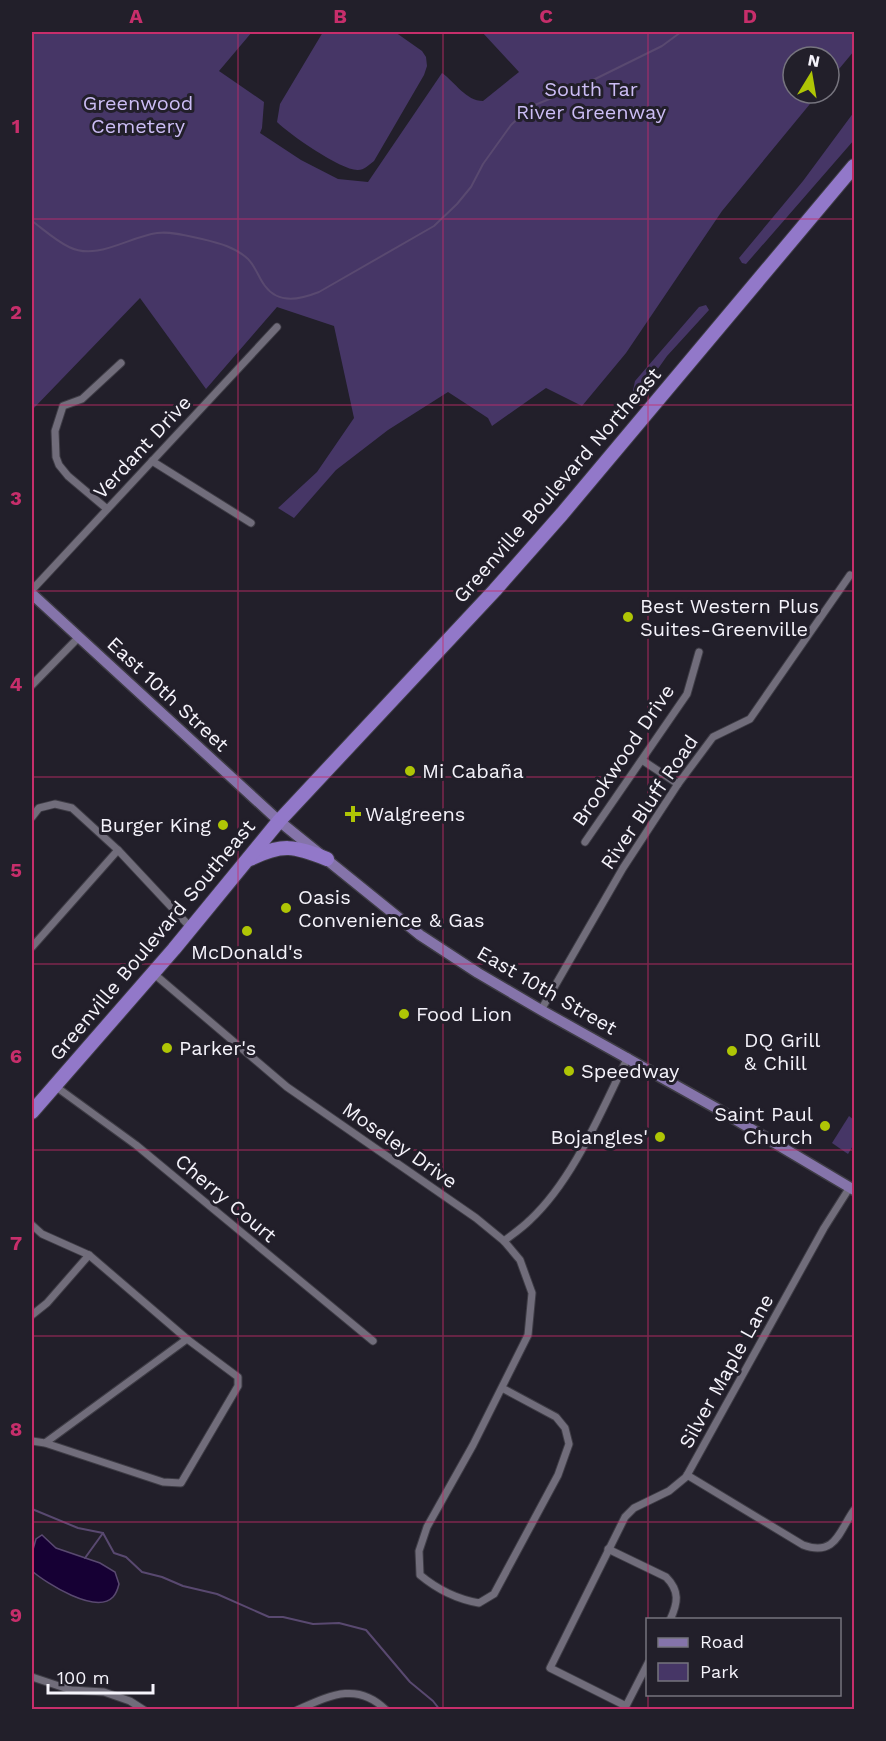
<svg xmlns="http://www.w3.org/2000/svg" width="886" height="1741" viewBox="0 0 886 1741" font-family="'Work Sans',sans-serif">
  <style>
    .green { fill: #463666 }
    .water { fill: #160034; stroke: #594970; stroke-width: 1.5 }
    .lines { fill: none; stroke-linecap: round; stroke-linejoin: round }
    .stream { stroke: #594970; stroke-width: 2 }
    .street-casing { stroke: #3e3c45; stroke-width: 9 }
    .primary-casing { stroke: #3e3c45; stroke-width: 13 }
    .highway-casing { stroke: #3e3c45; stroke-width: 16 }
    .street { stroke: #716d7b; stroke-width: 7 }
    .primary { stroke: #8574aa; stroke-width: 10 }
    .highway { stroke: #9278c9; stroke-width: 14 }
    .grid { fill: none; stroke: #c72e6b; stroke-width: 1.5; stroke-opacity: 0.55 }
    .poi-dot { fill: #afc505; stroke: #221f2a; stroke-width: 2 }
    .labels { text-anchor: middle; stroke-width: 6; stroke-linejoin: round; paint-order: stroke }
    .park-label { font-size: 20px; fill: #ccbdf5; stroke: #221f2a }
    .street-label { font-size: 20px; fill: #f5f3fb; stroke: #221f2a }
    .poi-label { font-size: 20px; fill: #f5f3fb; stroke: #221f2a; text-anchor: start }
    .neatline { fill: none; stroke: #c72e6b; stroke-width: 2 }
    .grid-label { font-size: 20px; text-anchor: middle; font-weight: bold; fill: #c72e6b }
  </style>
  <rect width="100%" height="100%" fill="#221f2a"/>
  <!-- green -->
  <g class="green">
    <path d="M 32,32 L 252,32 L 219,71 L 264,102 L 262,128 L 260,133 L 301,160 L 338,179 L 368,182 L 442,73 C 455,82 466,101 483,101 L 519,72 L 482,32 L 854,32 L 854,51 L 829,81 L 829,57 L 793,57 L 793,93 L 819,93 L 722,211 L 626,353 L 582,406 L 546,388 L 492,426 L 488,418 L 448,392 L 388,430 L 336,470 L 294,518 L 278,508 L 317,472 L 354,418 L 334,326 L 277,307 L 206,389 L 140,298 L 32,410 Z"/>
    <path d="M 323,32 L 395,32 L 422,51 L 426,57 L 427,66 L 424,75 L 374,161 C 369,165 364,170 358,170 C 342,171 289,134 277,122 L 280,104 Z"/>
    <path d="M 854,112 L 854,140 L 746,264 L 742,263 L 739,258 L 803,181 Z"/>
    <path d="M 706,305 L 709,310 L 667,356 L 638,397 L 632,395 L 635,381 L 699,307 Z"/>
    <path d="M 849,1116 L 854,1120 L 854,1144 L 848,1154 L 832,1143 Z"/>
  </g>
  <!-- water -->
  <path class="water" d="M 42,1535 L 56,1548 L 100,1563 L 115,1572 L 119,1584 C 118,1588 116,1594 113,1597 C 96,1615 46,1583 32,1571 L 32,1553 L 36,1539 Z"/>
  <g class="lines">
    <!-- stream -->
    <g class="stream">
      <path d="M 32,221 C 43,229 56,241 69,247 C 97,261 128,237 157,233 C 172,231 188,236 202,239 C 219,243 235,247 248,259 C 256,267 258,277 265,286 C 279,305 301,299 319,292 L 434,226 L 457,204 L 471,187 L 483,164 L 511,125 L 530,107 L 581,86 L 662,46 L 681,32"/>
      <path d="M 32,1509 L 78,1528 L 103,1533"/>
      <path d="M 103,1533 L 114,1553 L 126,1557 L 142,1572 L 162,1577 L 183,1586 L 217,1594 L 269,1617 L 283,1617 L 313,1624 L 339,1623 L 366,1630 L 410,1682 L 433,1701 L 440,1710"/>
      <path d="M 85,1558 L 103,1533"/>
    </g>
    <defs>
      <g id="street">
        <path d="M 152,461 L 251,523"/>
        <path d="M 107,509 L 68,476 L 59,465 L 56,457 L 55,431 L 63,406 L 82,399 L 121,363"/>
        <path d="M 32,590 L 277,327"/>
        <path d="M 32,685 L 79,637"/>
        <path d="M 642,760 L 678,784"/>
        <path d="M 32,817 L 39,808 L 55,804 L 72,808 L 118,850 L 191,928"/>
        <path d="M 585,842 L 687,694 L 699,652"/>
        <path d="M 32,947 L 118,850"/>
        <path d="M 153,973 L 287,1087 L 476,1218 L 504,1241 L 520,1260 L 532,1293 L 528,1335 L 473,1445 L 427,1527 L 419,1551 L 420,1575 C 438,1590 456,1599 479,1603 L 494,1594 L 558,1475 L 569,1444 L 565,1428 L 556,1417 L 502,1388"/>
        <path d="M 541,1010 L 623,868 L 678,784 L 713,737 L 750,719 L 850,575"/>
        <path d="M 55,1086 L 136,1145 L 373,1341"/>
        <path d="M 32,1225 L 42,1234 L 89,1255 L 187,1339"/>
        <path d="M 504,1241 C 513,1234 522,1228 530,1220 C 574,1179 601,1111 628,1057"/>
        <path d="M 32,1315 L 47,1303 L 89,1255"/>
        <path d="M 32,1441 L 45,1443 L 163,1482 L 181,1483 L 238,1386 L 238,1377 L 187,1339 L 45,1443"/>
        <path d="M 687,1475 L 803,1545 C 836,1557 839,1531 854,1510"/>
        <path d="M 608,1549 L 666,1577 C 680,1591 678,1603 670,1620"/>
        <path d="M 648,1663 L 626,1706 L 550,1668 L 625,1517 L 634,1508 L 669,1491 L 686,1477 L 824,1228 L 850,1187"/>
        <path d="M 32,1677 L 71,1690 L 104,1692 L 130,1701 L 144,1710"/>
        <path d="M 297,1710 C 329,1696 357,1681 386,1710"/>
      </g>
      <path id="primary" d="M 32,594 L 279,821 L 420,935 L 478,973 L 541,1010 L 716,1108 L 854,1190"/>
      <g id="highway">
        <path d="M 250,859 C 283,843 294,846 327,859"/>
        <path d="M 32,1112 L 174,949 L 279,821 L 495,590 L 562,514 L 854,166"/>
      </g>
    </defs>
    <!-- street casing -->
    <use href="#street" class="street-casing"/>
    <!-- primary casing -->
    <use href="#primary" class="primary-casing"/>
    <!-- highway casing -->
    <use href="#highway" class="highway-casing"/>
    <!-- street -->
    <use href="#street" class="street"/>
    <!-- primary -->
    <use href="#primary" class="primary"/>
    <!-- highway -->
    <use href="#highway" class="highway"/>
  </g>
  <!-- grid -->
  <path class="grid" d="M 238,32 L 238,1710M 443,32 L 443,1710M 648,32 L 648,1620M 32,219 L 854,219M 32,405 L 854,405M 32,591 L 854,591M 32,777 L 854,777M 32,964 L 854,964M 32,1150 L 854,1150M 32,1336 L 854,1336M 32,1522 L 854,1522M 648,1694 L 648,1710"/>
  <!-- markers -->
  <g class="poi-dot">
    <circle cx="628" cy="617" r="6"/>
    <circle cx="410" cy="771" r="6"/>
    <path d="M350 805h6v6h6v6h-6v6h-6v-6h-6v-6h6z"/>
    <circle cx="223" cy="825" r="6"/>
    <circle cx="286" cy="908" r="6"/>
    <circle cx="247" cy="931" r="6"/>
    <circle cx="404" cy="1014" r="6"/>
    <circle cx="167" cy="1048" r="6"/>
    <circle cx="732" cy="1051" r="6"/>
    <circle cx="569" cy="1071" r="6"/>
    <circle cx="825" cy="1126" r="6"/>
    <circle cx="660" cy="1137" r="6"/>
  </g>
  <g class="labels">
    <!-- park labels -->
    <g class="park-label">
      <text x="591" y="96">South Tar<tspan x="591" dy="23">River Greenway</tspan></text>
      <text x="138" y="110">Greenwood<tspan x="138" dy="23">Cemetery</tspan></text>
    </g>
    <!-- street labels -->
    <g class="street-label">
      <text transform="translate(142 447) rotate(-47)" y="7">Verdant Drive</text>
      <text transform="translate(557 485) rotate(-49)" y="7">Greenville Boulevard Northeast</text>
      <text transform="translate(168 694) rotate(43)" y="7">East 10th Street</text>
      <text transform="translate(623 755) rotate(-56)" y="7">Brookwood Drive</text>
      <text transform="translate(649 802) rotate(-56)" y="7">River Bluff Road</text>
      <text transform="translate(152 940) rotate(-50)" y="7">Greenville Boulevard Southeast</text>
      <text transform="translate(547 990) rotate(30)" y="7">East 10th Street</text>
      <text transform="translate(400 1145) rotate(35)" y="7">Moseley Drive</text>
      <text transform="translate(226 1198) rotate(40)" y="7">Cherry Court</text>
      <text transform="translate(726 1371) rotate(-61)" y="7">Silver Maple Lane</text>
    </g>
    <!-- poi labels -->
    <g class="poi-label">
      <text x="640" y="613">Best Western Plus<tspan x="640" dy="23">Suites-Greenville</tspan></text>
      <text x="422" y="778">Mi Cabaña</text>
      <text x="365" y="821">Walgreens</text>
      <text x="211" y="832" text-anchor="end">Burger King</text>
      <text x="298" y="904">Oasis<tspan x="298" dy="23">Convenience &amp; Gas</tspan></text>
      <text x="247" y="959" text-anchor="middle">McDonald's</text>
      <text x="416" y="1021">Food Lion</text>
      <text x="744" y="1047">DQ Grill<tspan x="744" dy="23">&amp; Chill</tspan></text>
      <text x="179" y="1055">Parker's</text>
      <text x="581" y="1078">Speedway</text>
      <text x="813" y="1121" text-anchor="end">Saint Paul<tspan x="813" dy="23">Church</tspan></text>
      <text x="648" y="1144" text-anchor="end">Bojangles'</text>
    </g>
  </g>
  <!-- border -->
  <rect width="886" height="1741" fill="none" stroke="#221f2a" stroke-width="66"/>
  <!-- legend -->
  <rect x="646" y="1618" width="195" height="78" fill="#221f2a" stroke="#76747e" stroke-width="1.5"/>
  <rect x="658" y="1638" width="30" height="9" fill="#8574aa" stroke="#76747e" stroke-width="1.5"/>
  <text x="700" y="1648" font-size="18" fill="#f5f3fb">Road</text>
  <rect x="658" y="1663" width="30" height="18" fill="#463666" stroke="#76747e" stroke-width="1.5"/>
  <text x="700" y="1678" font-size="18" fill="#f5f3fb">Park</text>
  <!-- north arrow -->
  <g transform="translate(811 75) rotate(11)"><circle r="28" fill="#221f2a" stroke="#76747e" stroke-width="1.5"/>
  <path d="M0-4.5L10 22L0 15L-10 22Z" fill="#afc505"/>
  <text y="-9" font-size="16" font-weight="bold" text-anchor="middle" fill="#f5f3fb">N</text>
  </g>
  <!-- scale -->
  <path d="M48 1684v9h105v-9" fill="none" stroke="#f5f3fb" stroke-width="3"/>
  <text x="57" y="1684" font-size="18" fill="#f5f3fb" stroke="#221f2a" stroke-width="4.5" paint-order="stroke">100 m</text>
  <rect x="33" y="33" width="820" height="1675" class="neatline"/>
  <g class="grid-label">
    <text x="136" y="23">A</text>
    <text x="340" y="23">B</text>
    <text x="546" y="23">C</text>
    <text x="750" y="23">D</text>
    <text x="16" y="133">1</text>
    <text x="16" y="319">2</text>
    <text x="16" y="505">3</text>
    <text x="16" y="691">4</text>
    <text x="16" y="877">5</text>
    <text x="16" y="1063">6</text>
    <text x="16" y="1250">7</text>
    <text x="16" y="1436">8</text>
    <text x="16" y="1622">9</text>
  </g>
</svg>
